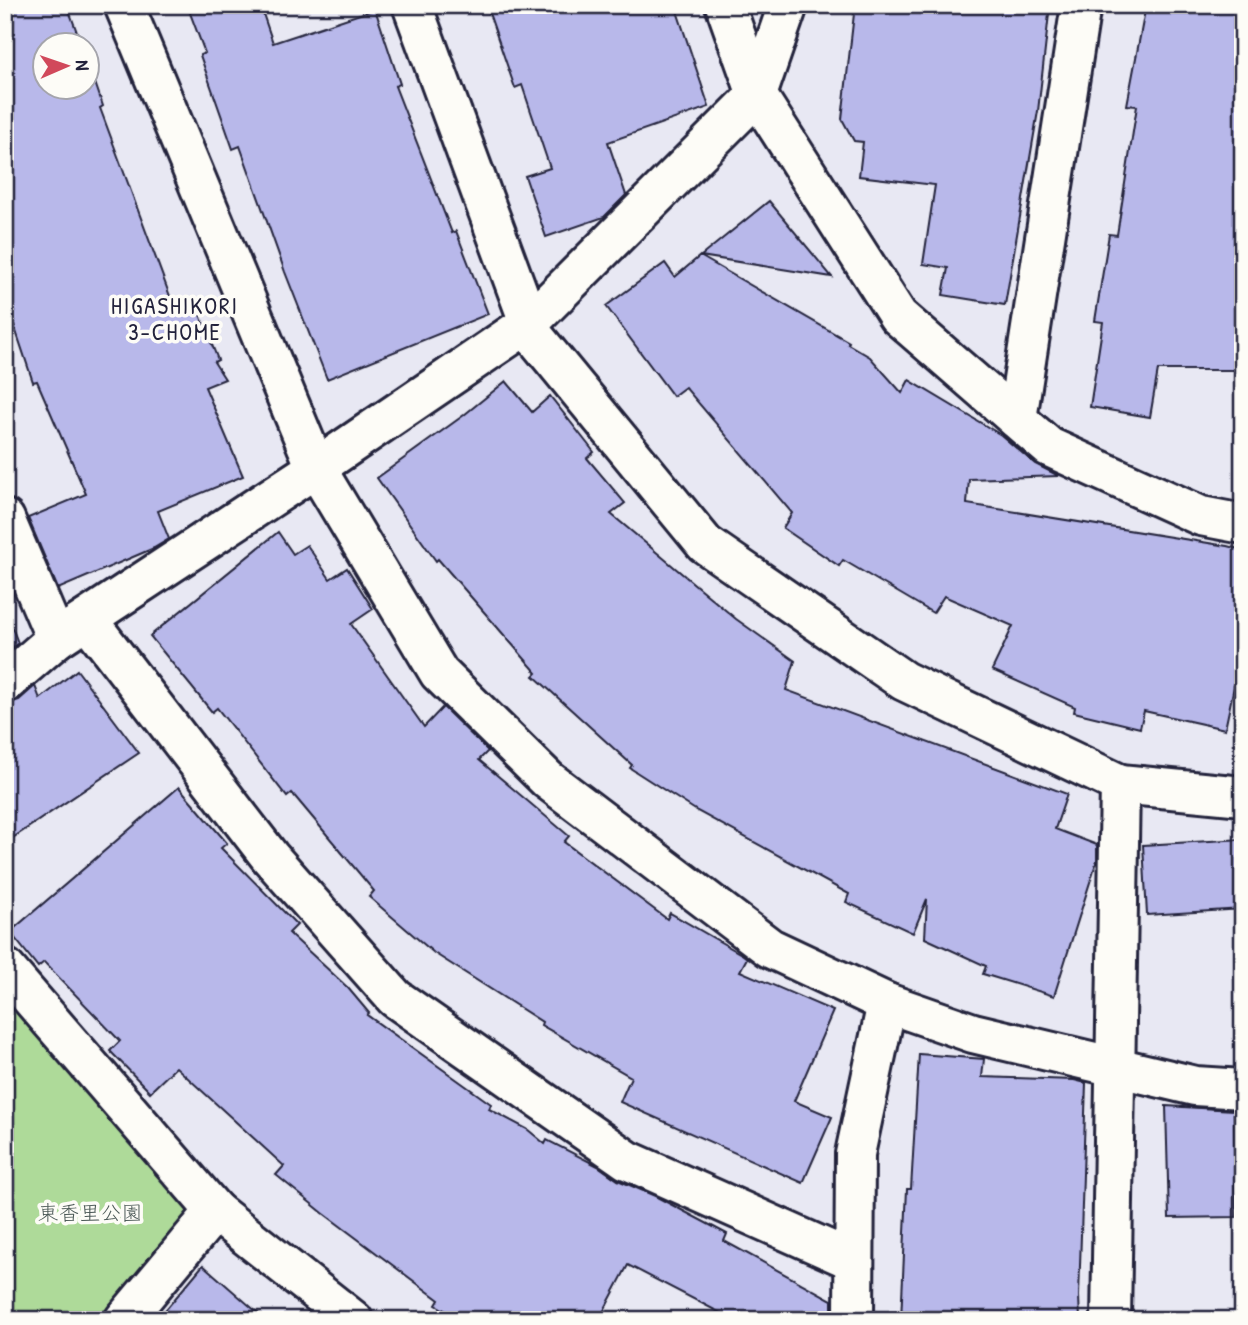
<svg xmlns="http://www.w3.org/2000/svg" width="1248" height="1325" viewBox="0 0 1248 1325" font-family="'Patrick Hand','Klee One',sans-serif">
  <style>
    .green { fill: #aeda99; stroke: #687e6a; stroke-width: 2 }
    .building { fill: #b8b8ea; stroke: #22223b; stroke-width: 2 }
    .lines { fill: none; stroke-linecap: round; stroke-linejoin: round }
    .minor-casing { stroke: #22223b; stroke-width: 44 }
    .minor { stroke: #fdfcf7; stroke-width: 38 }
    .labels { text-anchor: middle; stroke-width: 7; stroke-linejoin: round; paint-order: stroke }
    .park-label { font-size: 21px; fill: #4c5957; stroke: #fdfcf7 }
    .neighbourhood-label { font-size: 23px; letter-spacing: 2px; fill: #22223b; stroke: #fdfcf7 }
  </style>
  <rect width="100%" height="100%" fill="#e8e8f3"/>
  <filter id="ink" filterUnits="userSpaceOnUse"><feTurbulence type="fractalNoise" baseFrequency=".0143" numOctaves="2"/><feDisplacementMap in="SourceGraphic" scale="14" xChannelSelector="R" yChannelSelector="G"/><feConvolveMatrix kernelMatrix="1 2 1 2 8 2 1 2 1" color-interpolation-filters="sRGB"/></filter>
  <g filter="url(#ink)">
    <!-- green -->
    <path class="green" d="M 5,968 L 215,1211 L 124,1320 L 5,1320 Z"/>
    <!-- building -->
    <g class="building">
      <path d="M 5,5 L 67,5 L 82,46 L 46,46 L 46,88 L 88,88 L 88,62 L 103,106 L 100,108 L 177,315 L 197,307 L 218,360 L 214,362 L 225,379 L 205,387 L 243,476 L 158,511 L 169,539 L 154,548 L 58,589 L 28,518 L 86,494 L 37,381 L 33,382 L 5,298 Z"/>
      <path d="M 187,5 L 260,5 L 273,43 L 375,9 L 400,84 L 395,86 L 452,233 L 456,231 L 488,314 L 327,379 L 285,272 L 240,146 L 233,149 L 200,55 L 205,53 Z"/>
      <path d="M 510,5 L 675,5 L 709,107 L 608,142 L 626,195 L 604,217 L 546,237 L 525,176 L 550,168 L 522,85 L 515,88 L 489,13 Z"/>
      <path d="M 855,5 L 1050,5 L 1038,111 L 1005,305 L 943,295 L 948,268 L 923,264 L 935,185 L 859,176 L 863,142 L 854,141 L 842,119 Z"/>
      <path d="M 1146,5 L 1243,5 L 1243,370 L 1158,370 L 1150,417 L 1090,407 L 1103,322 L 1095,321 L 1109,234 L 1117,235 L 1137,106 L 1127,105 Z"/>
      <path d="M 769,201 L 832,277 L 701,256 Z"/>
      <path d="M 700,256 L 849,342 L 848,344 L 870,357 L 902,393 L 909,380 L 1001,435 L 1035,464 L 1059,476 L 969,479 L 967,504 L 1227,546 L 1243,550 L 1243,644 L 1225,729 L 1144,711 L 1140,728 L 1074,712 L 1075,707 L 992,670 L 1013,626 L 944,596 L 933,613 L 843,560 L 839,566 L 783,528 L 792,513 L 685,387 L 673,396 L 606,306 L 665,263 L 675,277 Z"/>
      <path d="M 506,381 L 532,412 L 550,396 L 594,452 L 587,458 L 625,503 L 611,514 L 736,619 L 795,661 L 786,690 L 1067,794 L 1055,829 L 1097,845 L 1097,860 L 1054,996 L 983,974 L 986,966 L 925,938 L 927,899 L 913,933 L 846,902 L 849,894 L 697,811 L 630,768 L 632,765 L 534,676 L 537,673 L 438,559 L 436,561 L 377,478 L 464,415 Z"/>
      <path d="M 278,532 L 293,554 L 307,545 L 330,579 L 347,568 L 373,609 L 351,624 L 424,727 L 443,707 L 488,751 L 479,760 L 569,836 L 564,842 L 667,919 L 670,913 L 743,955 L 747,958 L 740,971 L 833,1011 L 794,1101 L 832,1117 L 803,1183 L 620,1102 L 631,1077 L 541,1025 L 542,1022 L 434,953 L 369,897 L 374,891 L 292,793 L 287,797 L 217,708 L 212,712 L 150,636 Z"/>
      <path d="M 8,617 L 18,643 L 5,654 L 5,618 Z"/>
      <path d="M 77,670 L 139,753 L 5,843 L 5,704 L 19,700 L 35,686 L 40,699 Z"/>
      <path d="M 179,787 L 227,843 L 221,848 L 297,925 L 289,933 L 348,988 L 369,1013 L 367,1015 L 491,1104 L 489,1109 L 527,1129 L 545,1144 L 547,1140 L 598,1166 L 618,1180 L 655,1196 L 727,1234 L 724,1241 L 832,1300 L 832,1320 L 734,1320 L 628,1265 L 599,1320 L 461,1320 L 436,1305 L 439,1300 L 323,1213 L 276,1175 L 284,1166 L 176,1067 L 150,1092 L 110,1051 L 120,1041 L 44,962 L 38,967 L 10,932 Z"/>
      <path d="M 1243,839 L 1243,909 L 1147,915 L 1143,845 Z"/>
      <path d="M 919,1054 L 984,1059 L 982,1077 L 1074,1080 L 1086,1083 L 1079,1296 L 1080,1320 L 901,1320 L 907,1189 L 911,1189 Z"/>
      <path d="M 1166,1106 L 1234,1110 L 1236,1217 L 1169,1218 Z"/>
      <path d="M 203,1265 L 266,1320 L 157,1320 Z"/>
    </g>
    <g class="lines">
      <defs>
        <g id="minor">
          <path d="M 124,5 L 316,468 L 439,673 L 548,780 L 770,948 L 887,1003 L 973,1033 L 1195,1086 L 1243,1089"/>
          <path d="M 412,5 L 534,336 L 705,544 L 904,681 L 1120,784 L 1111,1320"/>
          <path d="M 725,5 L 757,95 L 898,316 L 1049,447 L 1201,516 L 1243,524"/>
          <path d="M 1017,419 L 1081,5"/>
          <path d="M 5,519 L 56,639 L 5,683"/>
          <path d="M 87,619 L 270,857 L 395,998 L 627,1160 L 854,1261"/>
          <path d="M 56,639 L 316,468 L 529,323 L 757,95 L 788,5"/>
          <path d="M 1120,784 L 1243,796"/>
          <path d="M 5,968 L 215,1211"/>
          <path d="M 124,1320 L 215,1211 L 353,1320"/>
          <path d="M 854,1320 L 855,1154 L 887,1003"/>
        </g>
      </defs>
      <!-- minor casing -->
      <use href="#minor" class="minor-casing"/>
      <!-- minor -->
      <use href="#minor" class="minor"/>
    </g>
  </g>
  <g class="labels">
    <!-- park labels -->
    <g class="park-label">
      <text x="90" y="1220">東香里公園</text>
    </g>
    <!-- neighbourhood labels -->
    <g class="neighbourhood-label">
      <text x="175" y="314">HIGASHIKORI<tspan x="175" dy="26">3-CHOME</tspan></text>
    </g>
  </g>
  <!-- margin -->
  <rect width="1248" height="1325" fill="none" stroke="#fdfcf7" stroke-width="28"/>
  <rect x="14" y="14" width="1220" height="1297" fill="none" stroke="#22223b" stroke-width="2.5" filter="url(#ink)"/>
  <!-- north arrow -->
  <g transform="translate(66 66) rotate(88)"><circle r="33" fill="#fdfcf7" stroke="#a5a5ac" stroke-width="2"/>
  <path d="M0-5L12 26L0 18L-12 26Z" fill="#d1495b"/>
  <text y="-10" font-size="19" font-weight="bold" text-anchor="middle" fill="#22223b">N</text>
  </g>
</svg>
